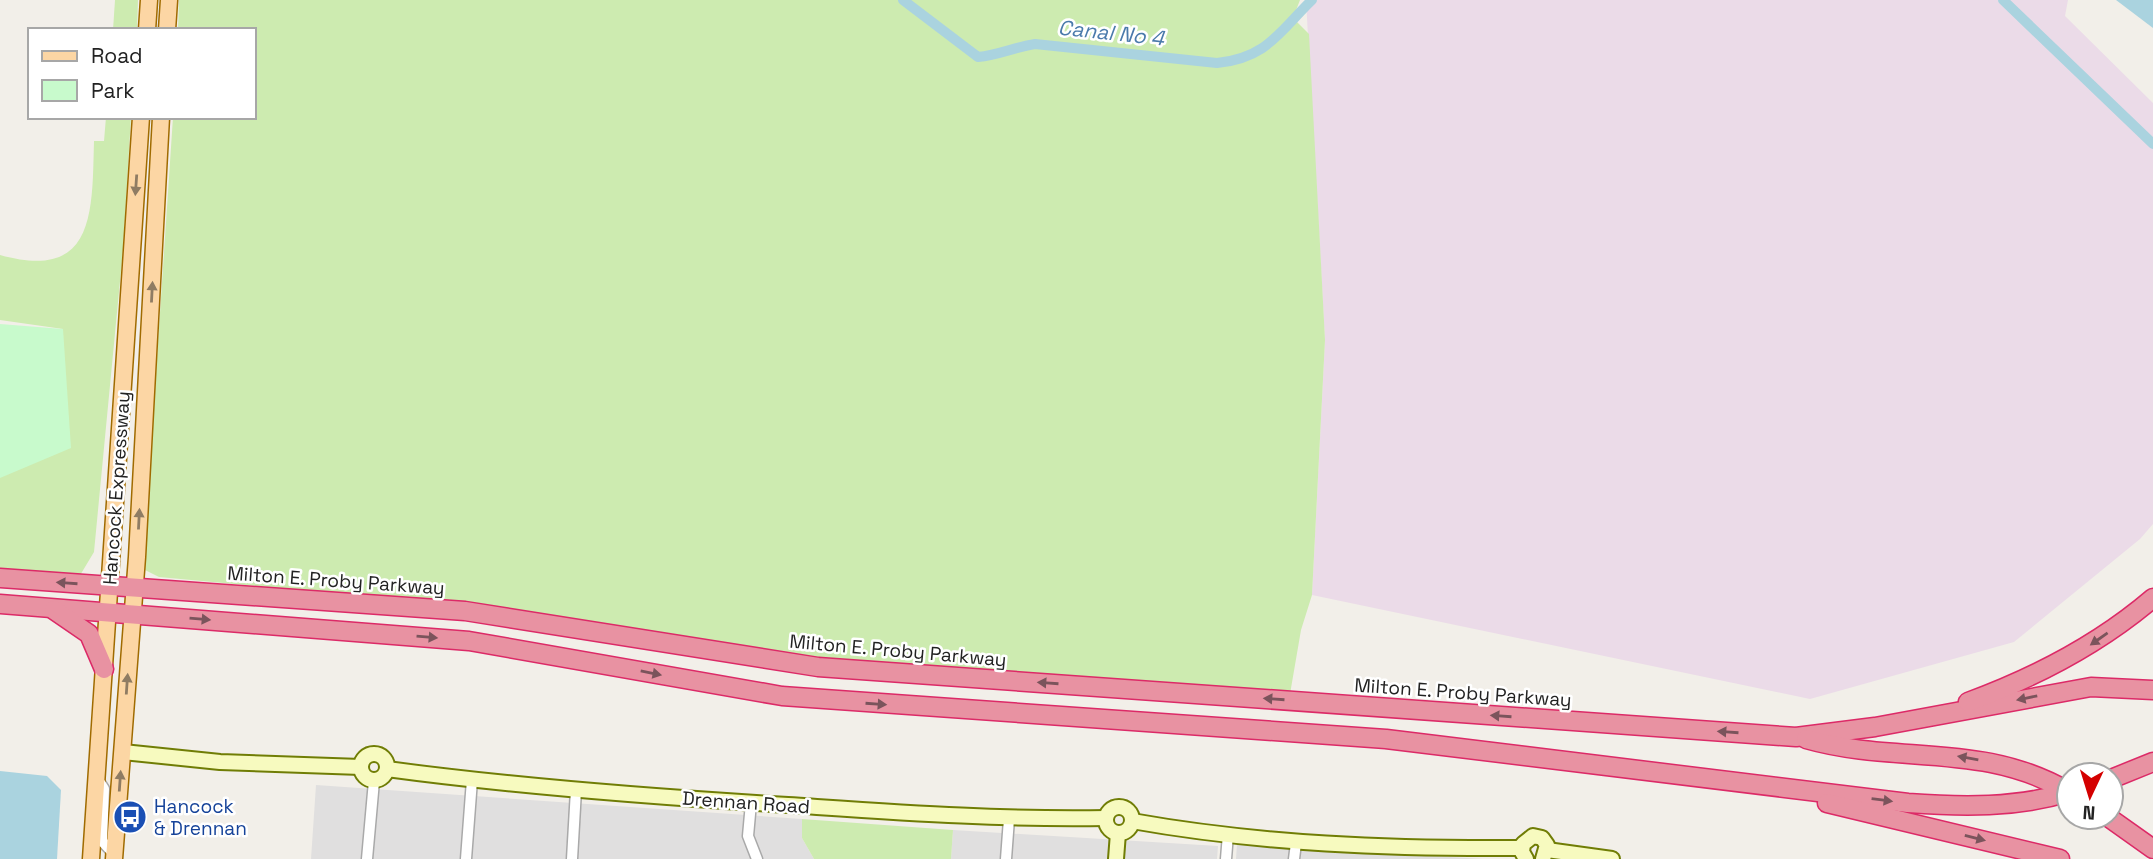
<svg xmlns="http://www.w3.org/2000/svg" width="2153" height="859" viewBox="0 0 2153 859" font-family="'Space Grotesk',sans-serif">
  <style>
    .residential { fill: #e0dfdf }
    .industrial { fill: #ebdbe8 }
    .grass { fill: #cdebb0 }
    .park { fill: #c8facc }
    .water { fill: #aad3df }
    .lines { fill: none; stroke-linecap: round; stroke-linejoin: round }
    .canal { stroke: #aad3df; stroke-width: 10 }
    .street-casing { stroke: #a9a9a9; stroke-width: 13 }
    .secondary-casing { stroke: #707d05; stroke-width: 18 }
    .primary-casing { stroke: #a06b00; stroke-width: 19 }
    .highway-casing { stroke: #dc2a67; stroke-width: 21 }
    .street { stroke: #fff; stroke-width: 10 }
    .secondary { stroke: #f7fabf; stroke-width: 14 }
    .primary { stroke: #fcd6a4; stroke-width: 16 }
    .highway { stroke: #e892a2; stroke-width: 18 }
    .oneway { fill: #8f7c63 }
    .oneway2 { fill: #7b545c }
    .labels { text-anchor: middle; stroke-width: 5; stroke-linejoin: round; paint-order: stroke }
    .street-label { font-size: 19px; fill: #222; stroke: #fff }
    .transit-label { font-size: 19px; fill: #164399; stroke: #fff; text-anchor: start }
    .water-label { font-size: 21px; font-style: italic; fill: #4a7aab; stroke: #fff }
  </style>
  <rect width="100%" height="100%" fill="#f2efe9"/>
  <!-- residential -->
  <g class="residential">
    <path d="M 316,785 L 802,819 L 802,838 L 814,859 L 311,859 Z"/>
    <path d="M 953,830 L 1218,846 L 1217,859 L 951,859 Z"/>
    <path d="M 1237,844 L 1483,859 L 1236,859 Z"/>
  </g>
  <!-- industrial -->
  <path class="industrial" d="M 1306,0 L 2068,0 L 2065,16 L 2153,103 L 2153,524 L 2140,539 L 2014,642 L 1810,699 L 1312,595 L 1325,340 Z"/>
  <!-- grass -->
  <g class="grass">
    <path d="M 115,0 L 138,0 L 137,30 L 113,30 Z"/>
    <path d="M 179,0 L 899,0 L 973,55 L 907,0 L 1300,0 L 1293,18 L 1309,34 L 1325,340 L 1312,595 L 1301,630 L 1290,694 L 801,658 L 523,611 L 159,577 L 143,569 L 173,117 L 254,117 L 254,30 L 178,30 Z"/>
    <path d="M 106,117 L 131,117 L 123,250 L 94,552 L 79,577 L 0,572 L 0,477 L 63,329 L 0,320 L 0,255 C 96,282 92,211 94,141 L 104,141 Z"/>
    <path d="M 802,819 L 953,830 L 951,859 L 814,859 L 802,838 Z"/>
  </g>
  <!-- park -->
  <path class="park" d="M 0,324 L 63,329 L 71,448 L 0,478 Z"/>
  <!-- water -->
  <g class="water">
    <path d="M 2116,0 L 2153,0 L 2153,28 Z"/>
    <path d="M 0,771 L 47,776 L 61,790 L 57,859 L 0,859 Z"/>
  </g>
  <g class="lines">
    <!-- canal -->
    <g class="canal">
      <path d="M 903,0 L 978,57 C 999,55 1015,47 1035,44 L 1217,63 C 1267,58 1279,32 1312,0"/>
      <path d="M 2003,0 L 2153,144"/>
    </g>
    <defs>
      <g id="street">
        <path d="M 97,778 L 104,789 L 102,841 L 114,854"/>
        <path d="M 751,803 L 748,836 L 757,859"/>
        <path d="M 367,859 L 374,781"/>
        <path d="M 466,859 L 472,780"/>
        <path d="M 572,859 L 576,790"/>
        <path d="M 1006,859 L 1009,819"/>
        <path d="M 1226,859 L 1228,834"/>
        <path d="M 1294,859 L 1296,843"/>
      </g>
      <g id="secondary">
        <path d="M 123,752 L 220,762 L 361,767"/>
        <circle cx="374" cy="767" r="13"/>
        <path d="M 387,769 C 520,787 654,797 788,805 C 894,812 1000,820 1106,818"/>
        <circle cx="1119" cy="820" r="13"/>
        <path d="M 1132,821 C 1261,844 1391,849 1521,848"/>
        <path d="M 1547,850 L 1612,859"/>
        <path d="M 1116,859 L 1118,833"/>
        <path d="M 1526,859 L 1522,852 L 1523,844 L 1533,836 L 1542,838 L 1547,845 L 1543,859"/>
      </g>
      <g id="primary">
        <path d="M 147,30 L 149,0"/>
        <path d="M 167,30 L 169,0"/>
        <path d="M 91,859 L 141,117"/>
        <path d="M 114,859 L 137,557 L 161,117"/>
      </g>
      <g id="highway">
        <path d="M 0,578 L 465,611 L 818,667 L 1796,737 L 1875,727 L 2091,687 L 2153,690"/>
        <path d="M 0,604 L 469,641 L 782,696 L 1386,739 L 1908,803 C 1962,807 2017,808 2069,792"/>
        <path d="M 54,610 L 89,634 L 104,669"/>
        <path d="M 1968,702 C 2036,677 2098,645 2153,598"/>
        <path d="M 1806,739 C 1897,765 1982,741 2069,792"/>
        <path d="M 2111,779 L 2153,762"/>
        <path d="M 1827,803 L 2060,859"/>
        <path d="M 2108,817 L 2153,849"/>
      </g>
    </defs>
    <!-- street casing -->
    <use href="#street" class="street-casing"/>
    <!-- secondary casing -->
    <use href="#secondary" class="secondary-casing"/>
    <!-- primary casing -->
    <use href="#primary" class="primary-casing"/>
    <!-- highway casing -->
    <use href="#highway" class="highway-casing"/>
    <!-- street -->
    <use href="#street" class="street"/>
    <!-- secondary -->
    <use href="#secondary" class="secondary"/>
    <!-- primary -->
    <use href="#primary" class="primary"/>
    <!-- highway -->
    <use href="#highway" class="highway"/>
  </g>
  <!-- one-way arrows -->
  <defs><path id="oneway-solid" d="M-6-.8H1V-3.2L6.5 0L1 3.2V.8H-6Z" transform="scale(1.75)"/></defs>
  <g class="oneway">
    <use href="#oneway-solid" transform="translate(136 185) rotate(94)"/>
    <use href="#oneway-solid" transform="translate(152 292) rotate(-87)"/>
    <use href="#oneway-solid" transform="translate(139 519) rotate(-87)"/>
    <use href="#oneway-solid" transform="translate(127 684) rotate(-86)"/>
    <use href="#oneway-solid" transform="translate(120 781) rotate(-86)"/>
  </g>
  <g class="oneway2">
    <use href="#oneway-solid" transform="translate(67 583) rotate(-176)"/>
    <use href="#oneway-solid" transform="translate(200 619) rotate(5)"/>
    <use href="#oneway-solid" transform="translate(427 637) rotate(5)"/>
    <use href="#oneway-solid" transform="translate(2099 639) rotate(145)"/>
    <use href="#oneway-solid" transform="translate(651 673) rotate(11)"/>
    <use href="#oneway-solid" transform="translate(1048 683) rotate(-176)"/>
    <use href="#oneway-solid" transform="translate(2027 698) rotate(168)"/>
    <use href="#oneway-solid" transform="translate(1274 699) rotate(-176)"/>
    <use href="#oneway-solid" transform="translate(876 704) rotate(4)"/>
    <use href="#oneway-solid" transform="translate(1501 716) rotate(-176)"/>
    <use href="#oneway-solid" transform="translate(1728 732) rotate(-176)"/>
    <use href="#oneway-solid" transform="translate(1968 758) rotate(-170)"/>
    <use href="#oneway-solid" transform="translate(1882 800) rotate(7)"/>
    <use href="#oneway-solid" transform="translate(1975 838) rotate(14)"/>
  </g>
  <!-- icons -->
  <defs>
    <symbol id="bus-disc" viewBox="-11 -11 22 22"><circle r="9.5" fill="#1a4fb4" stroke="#fff"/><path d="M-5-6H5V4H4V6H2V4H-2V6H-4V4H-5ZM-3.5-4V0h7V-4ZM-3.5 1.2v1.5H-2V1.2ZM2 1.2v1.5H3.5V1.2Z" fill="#fff"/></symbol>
  </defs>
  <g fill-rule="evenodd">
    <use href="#bus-disc" x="111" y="798" width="38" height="38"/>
  </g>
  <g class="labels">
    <!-- street labels -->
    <g class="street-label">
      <text transform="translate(116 488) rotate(-86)" y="7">Hancock Expressway</text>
      <text transform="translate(336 580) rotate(4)" y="7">Milton E. Proby Parkway</text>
      <text transform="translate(898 650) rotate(5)" y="7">Milton E. Proby Parkway</text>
      <text transform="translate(1463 692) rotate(4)" y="7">Milton E. Proby Parkway</text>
      <text transform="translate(746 802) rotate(4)" y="7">Drennan Road</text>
    </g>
    <!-- transit labels -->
    <g class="transit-label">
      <text x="154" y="813">Hancock<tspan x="154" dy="22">&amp; Drennan</tspan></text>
    </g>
    <!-- water labels -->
    <g class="water-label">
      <text transform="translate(1111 33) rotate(6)" y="7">Canal No 4</text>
    </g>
  </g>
  <!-- legend -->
  <rect x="28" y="28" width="228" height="91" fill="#ffffff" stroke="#a7a7a7" stroke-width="2"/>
  <rect x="42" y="51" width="35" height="10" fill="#fcd6a4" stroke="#a7a7a7" stroke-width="2"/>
  <text x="91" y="63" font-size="21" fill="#222222">Road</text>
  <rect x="42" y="80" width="35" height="21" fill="#c8facc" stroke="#a7a7a7" stroke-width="2"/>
  <text x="91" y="98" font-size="21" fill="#222222">Park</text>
  <!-- north arrow -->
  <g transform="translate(2090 796) rotate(184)"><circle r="33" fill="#ffffff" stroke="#a7a7a7" stroke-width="2"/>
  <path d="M0-5L12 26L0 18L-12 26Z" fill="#d40000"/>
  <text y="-10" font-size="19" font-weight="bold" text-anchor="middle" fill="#222222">N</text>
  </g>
</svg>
